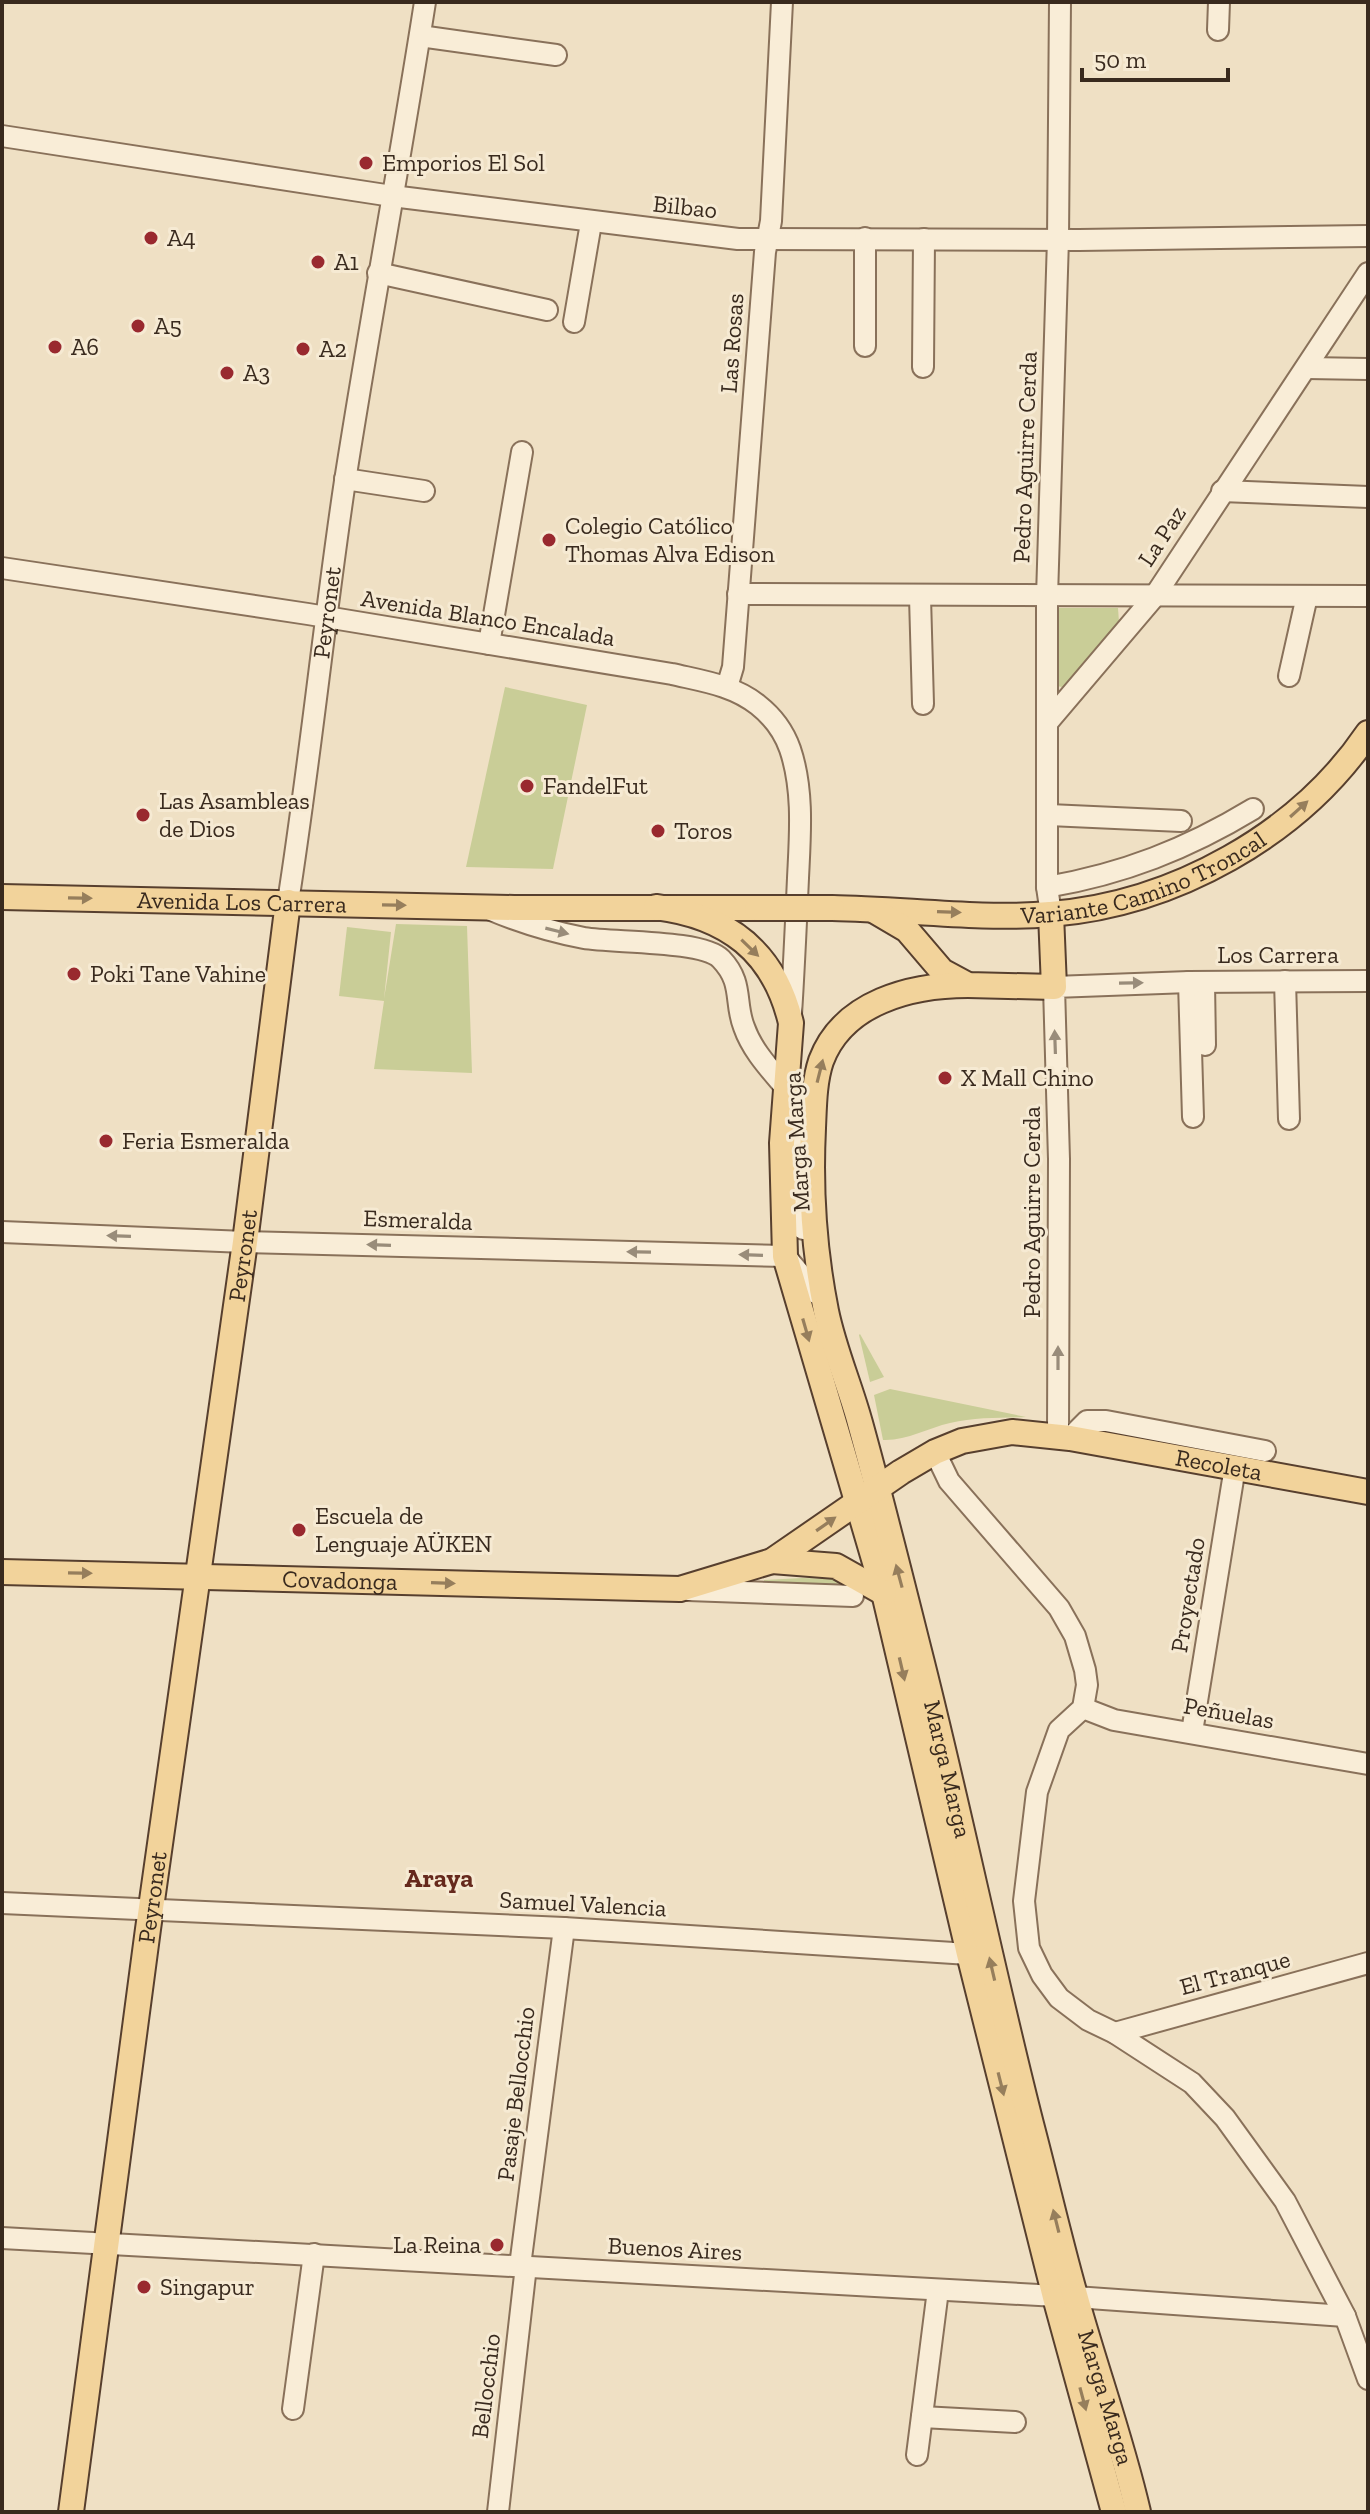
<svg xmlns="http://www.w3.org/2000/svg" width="1370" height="2514" viewBox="0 0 1370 2514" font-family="'Zilla Slab',serif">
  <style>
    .green { fill: #c9cd97 }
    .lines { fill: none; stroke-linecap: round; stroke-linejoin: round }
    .minor-casing { stroke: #89715a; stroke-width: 24 }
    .major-casing { stroke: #573f2e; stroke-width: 28 }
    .minor { stroke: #f9edd7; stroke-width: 20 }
    .major { stroke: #f2d39b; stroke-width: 24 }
    .major-bridge-casing { stroke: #573f2e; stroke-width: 28; stroke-linecap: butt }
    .major-bridge { stroke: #f2d39b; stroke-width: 24 }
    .oneway { fill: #967e5c }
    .oneway2 { fill: #998c7a }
    .poi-dot { fill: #99292f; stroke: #f6ead3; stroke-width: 3 }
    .labels { text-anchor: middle; stroke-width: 6; stroke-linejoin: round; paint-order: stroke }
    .poi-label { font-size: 24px; fill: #392a1e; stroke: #f6ead3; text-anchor: start }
    .street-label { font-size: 24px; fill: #392a1e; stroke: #f6ead3 }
    .neighbourhood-label { font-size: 26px; font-weight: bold; fill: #66291d; stroke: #f6ead3 }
  </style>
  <rect width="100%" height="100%" fill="#efe0c4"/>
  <!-- green -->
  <g class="green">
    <path d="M 1058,608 L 1118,608 L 1119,622 L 1067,688 L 1057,686 Z"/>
    <path d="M 505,687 L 587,705 L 553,869 L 466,867 Z"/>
    <path d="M 396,924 L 467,926 L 472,1073 L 374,1069 L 384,1001 L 339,996 L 347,927 L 391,932 L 384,999 Z"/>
    <path d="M 860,1334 L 884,1377 L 870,1382 L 859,1335 Z"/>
    <path d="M 890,1389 L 1026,1417 C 1000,1418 975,1417 950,1423 C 928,1428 906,1441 883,1440 L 874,1395 Z"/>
    <path d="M 802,1578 L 837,1579 L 857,1586 L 762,1589 L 764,1580 Z"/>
  </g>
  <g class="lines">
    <defs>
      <g id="minor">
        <path d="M 1218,30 L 1219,2"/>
        <path d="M 420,36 L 556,55"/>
        <path d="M 2,136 L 392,196 L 738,239 L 1079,240 L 1368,236"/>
        <path d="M 865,238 L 865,346"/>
        <path d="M 378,273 L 547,310"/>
        <path d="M 574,322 L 591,223"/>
        <path d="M 923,367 L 924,239"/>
        <path d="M 1307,368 L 1368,369"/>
        <path d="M 345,479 L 424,491"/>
        <path d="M 1222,491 L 1368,497"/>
        <path d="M 2,568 L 308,614 L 672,674 C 702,681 733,685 758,705 C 772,716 784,732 790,749 C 804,790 800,836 798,878 C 796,923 794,968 791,1014"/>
        <path d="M 738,594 L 1368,596"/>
        <path d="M 920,597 L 923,704"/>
        <path d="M 489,644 L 522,452"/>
        <path d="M 1289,676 L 1307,596"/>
        <path d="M 727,687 L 733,667 L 765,252 L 771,221 L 782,2"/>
        <path d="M 1047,723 L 1154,597 L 1368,273"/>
        <path d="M 1049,815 L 1181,821"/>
        <path d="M 1047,887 C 1123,874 1187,849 1253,809"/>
        <path id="s1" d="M 288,902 C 310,762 324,621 345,481 C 370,321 400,162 425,2"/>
        <path d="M 491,910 C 520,922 552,932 584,938 C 614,943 703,940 721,959 C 744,983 734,1002 744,1027 C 752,1050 769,1068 785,1087"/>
        <path d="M 1051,914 L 1047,887 L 1047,597 L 1058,239 L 1060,2"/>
        <path d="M 1285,981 L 1289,1119"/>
        <path d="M 1189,982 L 1193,1117"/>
        <path d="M 1204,982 L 1205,1045"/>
        <path d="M 794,1102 L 803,1229"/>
        <path d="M 2,1232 L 245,1242 L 785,1256 L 816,1293"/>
        <path d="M 1058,1436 L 1059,1159 L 1054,987 L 1189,982 L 1368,981"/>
        <path d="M 1070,1438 L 1087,1421 L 1106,1421 L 1265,1451"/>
        <path d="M 935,1452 L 949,1481 L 1059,1608 L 1075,1636 L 1085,1670 L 1087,1685 L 1083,1708 L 1059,1730 L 1037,1792 L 1024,1901 L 1029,1948 L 1042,1975 L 1059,1998 L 1088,2020 L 1115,2033 L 1192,2083 L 1225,2118 L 1285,2201 L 1345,2316 L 1368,2379"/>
        <path d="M 688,1590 L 853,1596"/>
        <path d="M 1083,1708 L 1114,1720 L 1368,1764"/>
        <path d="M 1192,1732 L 1235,1467"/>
        <path d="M 2,1903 L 564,1928 L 969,1954"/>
        <path d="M 1115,2033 L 1368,1963"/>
        <path d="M 2,2238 L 1075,2297 L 1345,2316"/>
        <path d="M 520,2266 L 564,1928"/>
        <path d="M 293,2409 L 314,2254"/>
        <path d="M 922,2417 L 1015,2422"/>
        <path d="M 917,2455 L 938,2290"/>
        <path d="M 498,2512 L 526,2266"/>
      </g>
      <g id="major">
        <path id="s2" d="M 2,897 L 514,908 L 757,908"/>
        <path d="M 656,907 C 727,916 774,951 791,1023 L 782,1143 L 785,1256 L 884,1593 L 969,1954 L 1055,2297 L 1114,2512"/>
        <path id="s3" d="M 832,908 C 904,909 979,920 1051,914 C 1174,904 1299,835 1368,733"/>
        <path d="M 873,910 L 907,930 L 942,971 L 968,985 L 1054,987 L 1051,914"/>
        <path id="s4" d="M 968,985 C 911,985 843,1002 821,1061 C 814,1082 814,1106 813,1128 C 810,1189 814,1251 826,1311 C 834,1350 850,1386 860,1423 C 881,1499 900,1575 919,1651 C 959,1808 991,1967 1031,2124 C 1046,2181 1059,2238 1075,2295 C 1095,2368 1121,2438 1138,2512"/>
        <path d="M 772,1561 L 836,1566 L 884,1593"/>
        <path id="s5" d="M 2,1572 L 680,1589 L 772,1561 L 901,1472 L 935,1452 L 962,1441 L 1012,1432 L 1070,1438 L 1368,1492"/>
        <path id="s6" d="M 71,2512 L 148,1929 L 245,1242 L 288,902"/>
      </g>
    </defs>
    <!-- minor casing -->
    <use href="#minor" class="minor-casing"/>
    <!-- major casing -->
    <use href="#major" class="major-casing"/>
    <!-- minor -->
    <use href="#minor" class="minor"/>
    <!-- major -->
    <use href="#major" class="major"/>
    <defs>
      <path id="major-bridge" d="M 757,908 L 832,908"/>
    </defs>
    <!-- major-bridge casing -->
    <use href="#major-bridge" class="major-bridge-casing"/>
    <!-- major-bridge -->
    <use href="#major-bridge" class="major-bridge"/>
  </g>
  <!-- one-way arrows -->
  <defs><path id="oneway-solid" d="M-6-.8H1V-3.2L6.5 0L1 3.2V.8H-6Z" transform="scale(2)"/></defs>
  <g class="oneway">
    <use href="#oneway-solid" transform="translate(1299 809) rotate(-42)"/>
    <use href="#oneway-solid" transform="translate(80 898) rotate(1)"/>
    <use href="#oneway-solid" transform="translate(394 905) rotate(1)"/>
    <use href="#oneway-solid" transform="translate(949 912) rotate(2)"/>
    <use href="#oneway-solid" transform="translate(750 948) rotate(44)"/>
    <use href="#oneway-solid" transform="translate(820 1071) rotate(-76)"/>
    <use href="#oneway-solid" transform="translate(806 1330) rotate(74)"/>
    <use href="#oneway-solid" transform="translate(826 1524) rotate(-35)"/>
    <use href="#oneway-solid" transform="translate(80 1573) rotate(1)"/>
    <use href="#oneway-solid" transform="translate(899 1576) rotate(-105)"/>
    <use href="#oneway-solid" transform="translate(443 1583) rotate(2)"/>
    <use href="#oneway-solid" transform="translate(902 1669) rotate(77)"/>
    <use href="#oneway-solid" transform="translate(992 1969) rotate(-103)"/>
    <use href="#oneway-solid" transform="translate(1001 2084) rotate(76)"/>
    <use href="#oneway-solid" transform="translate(1056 2221) rotate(-104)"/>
    <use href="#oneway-solid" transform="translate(1083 2399) rotate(75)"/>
  </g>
  <g class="oneway2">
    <use href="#oneway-solid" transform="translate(557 931) rotate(14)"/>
    <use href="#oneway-solid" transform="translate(1131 983) rotate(-1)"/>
    <use href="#oneway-solid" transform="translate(1055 1042) rotate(-92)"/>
    <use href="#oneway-solid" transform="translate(119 1236) rotate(-178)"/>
    <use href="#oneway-solid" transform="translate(379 1245) rotate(-178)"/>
    <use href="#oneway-solid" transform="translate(639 1252) rotate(-179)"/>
    <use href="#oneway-solid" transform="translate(751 1255) rotate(-178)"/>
    <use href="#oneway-solid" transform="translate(1058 1358) rotate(-90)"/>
  </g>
  <!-- markers -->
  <g class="poi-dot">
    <circle cx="366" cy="163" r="8"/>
    <circle cx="151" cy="238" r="8"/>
    <circle cx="318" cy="262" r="8"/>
    <circle cx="138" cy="326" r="8"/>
    <circle cx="55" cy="347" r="8"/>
    <circle cx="303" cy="349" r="8"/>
    <circle cx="227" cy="373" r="8"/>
    <circle cx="549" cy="540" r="8"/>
    <circle cx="527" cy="786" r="8"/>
    <circle cx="143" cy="815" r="8"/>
    <circle cx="658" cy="831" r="8"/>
    <circle cx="74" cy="974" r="8"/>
    <circle cx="945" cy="1078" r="8"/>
    <circle cx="106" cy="1141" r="8"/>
    <circle cx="299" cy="1530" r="8"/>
    <circle cx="497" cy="2245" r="8"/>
    <circle cx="144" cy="2287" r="8"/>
  </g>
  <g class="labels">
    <!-- poi labels -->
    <g class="poi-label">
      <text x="382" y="171">Emporios El Sol</text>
      <text x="167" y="246">A4</text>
      <text x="334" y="270">A1</text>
      <text x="154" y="334">A5</text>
      <text x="71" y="355">A6</text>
      <text x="319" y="357">A2</text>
      <text x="243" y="381">A3</text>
      <text x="565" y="534">Colegio Católico<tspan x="565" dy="28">Thomas Alva Edison</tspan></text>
      <text x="543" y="794">FandelFut</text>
      <text x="159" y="809">Las Asambleas<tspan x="159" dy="28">de Dios</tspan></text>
      <text x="674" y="839">Toros</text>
      <text x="90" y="982">Poki Tane Vahine</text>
      <text x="961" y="1086">X Mall Chino</text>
      <text x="122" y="1149">Feria Esmeralda</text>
      <text x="315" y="1524">Escuela de<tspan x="315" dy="28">Lenguaje AÜKEN</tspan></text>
      <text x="481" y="2253" text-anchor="end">La Reina</text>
      <text x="160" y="2295">Singapur</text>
    </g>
    <!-- street labels -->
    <g class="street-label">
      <text transform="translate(685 207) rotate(6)" y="8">Bilbao</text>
      <text transform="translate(732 343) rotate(-86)" y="8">Las Rosas</text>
      <text transform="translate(1025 457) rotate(-88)" y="8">Pedro Aguirre Cerda</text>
      <text transform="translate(1162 536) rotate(-57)" y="8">La Paz</text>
      <text dy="8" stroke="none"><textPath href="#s1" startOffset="292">Peyronet</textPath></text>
      <text transform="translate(488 618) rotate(9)" y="8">Avenida Blanco Encalada</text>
      <text dy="8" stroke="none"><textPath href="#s3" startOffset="318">Variante Camino Troncal</textPath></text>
      <text dy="8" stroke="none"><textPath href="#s2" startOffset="240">Avenida Los Carrera</textPath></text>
      <text x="1278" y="963">Los Carrera</text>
      <text transform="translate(797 1142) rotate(-94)" y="8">Marga Marga</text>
      <text transform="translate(1032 1212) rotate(-90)" y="8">Pedro Aguirre Cerda</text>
      <text transform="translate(418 1220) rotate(2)" y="8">Esmeralda</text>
      <text dy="8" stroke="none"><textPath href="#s6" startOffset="1268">Peyronet</textPath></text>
      <text dy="8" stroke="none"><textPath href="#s5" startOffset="1260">Recoleta</textPath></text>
      <text dy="8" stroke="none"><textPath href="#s5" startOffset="338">Covadonga</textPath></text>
      <text transform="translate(1188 1595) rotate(-81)" y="8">Proyectado</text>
      <text transform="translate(1229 1713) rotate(10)" y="8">Peñuelas</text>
      <text dy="8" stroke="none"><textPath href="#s4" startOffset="902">Marga Marga</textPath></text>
      <text dy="8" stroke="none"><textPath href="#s6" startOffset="620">Peyronet</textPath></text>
      <text transform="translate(583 1904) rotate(3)" y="8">Samuel Valencia</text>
      <text transform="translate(1235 1973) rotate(-15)" y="8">El Tranque</text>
      <text transform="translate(516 2094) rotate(-83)" y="8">Pasaje Bellocchio</text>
      <text transform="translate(675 2249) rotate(3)" y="8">Buenos Aires</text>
      <text transform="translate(486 2386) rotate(-83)" y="8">Bellocchio</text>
      <text dy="8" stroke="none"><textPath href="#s4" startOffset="1550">Marga Marga</textPath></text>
    </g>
    <!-- neighbourhood labels -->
    <g class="neighbourhood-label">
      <text x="439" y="1887">Araya</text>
    </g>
  </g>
  <!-- border -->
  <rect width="1370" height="2514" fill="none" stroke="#392a1e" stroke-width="8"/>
  <!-- scale -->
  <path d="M1082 68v12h146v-12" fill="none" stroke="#392a1e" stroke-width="4"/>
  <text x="1094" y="68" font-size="24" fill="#392a1e" stroke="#f6ead3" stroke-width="6" paint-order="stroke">50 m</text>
</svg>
